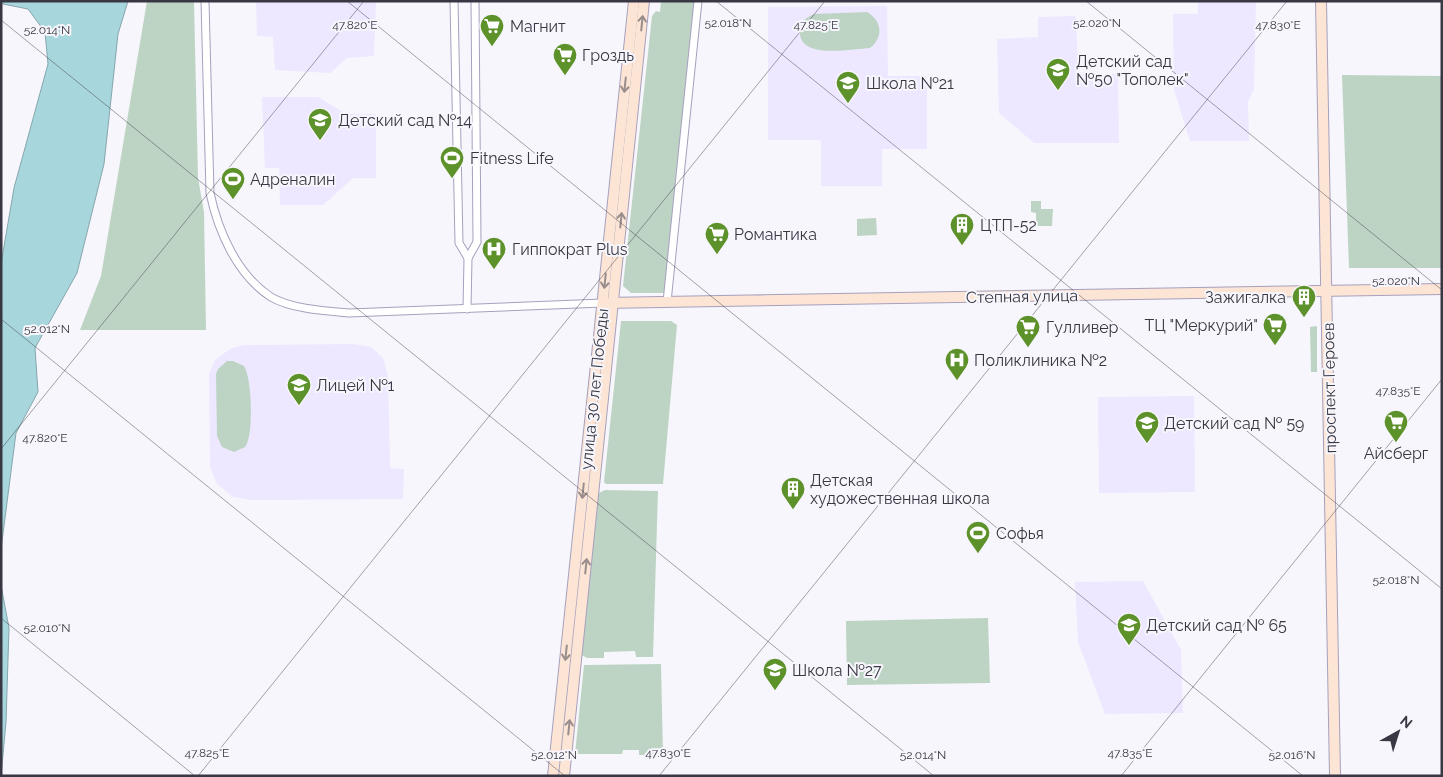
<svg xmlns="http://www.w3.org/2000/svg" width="1443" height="777" viewBox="0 0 1443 777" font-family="Raleway,sans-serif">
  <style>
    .built { fill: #ede8ff }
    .green { fill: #bdd4c4 }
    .water { fill: #a7d6dc; stroke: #86a6ae }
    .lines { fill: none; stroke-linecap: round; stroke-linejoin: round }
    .street-casing { stroke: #a7a0be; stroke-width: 9 }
    .secondary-casing { stroke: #a7a0be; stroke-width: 12 }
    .street { stroke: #fff; stroke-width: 7 }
    .secondary { stroke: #fce5d5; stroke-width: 10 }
    .oneway { stroke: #9a8e8c }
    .ticks { fill: none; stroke: #393743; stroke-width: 1; stroke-opacity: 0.45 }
    .labels { text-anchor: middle; stroke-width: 4; stroke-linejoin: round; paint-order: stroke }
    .poi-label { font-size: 16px; fill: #393743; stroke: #f7f6fc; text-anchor: start }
    .street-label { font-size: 16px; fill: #393743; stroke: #f7f6fc }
    .ticks-label { font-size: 12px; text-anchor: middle; fill: #393743; stroke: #f7f6fc; stroke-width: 4; stroke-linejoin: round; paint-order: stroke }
  </style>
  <rect width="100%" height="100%" fill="#f7f6fc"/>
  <!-- built -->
  <g class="built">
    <path d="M 256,1 L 376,1 L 374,56 L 347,58 L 330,73 L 275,70 L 273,37 L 257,36 Z"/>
    <path d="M 1198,1 L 1256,1 L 1254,89 L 1248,102 L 1249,141 L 1190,141 L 1174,90 L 1173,14 L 1198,14 Z"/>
    <path d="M 887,6 L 888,76 L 927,76 L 927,149 L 882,149 L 882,186 L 821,186 L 821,140 L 768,140 L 768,7 Z"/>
    <path d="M 1076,16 L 1078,74 L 1118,74 L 1119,143 L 1034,143 L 999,113 L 997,39 L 1038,37 L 1038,17 Z"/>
    <path d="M 262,97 L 318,97 L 346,114 L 376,114 L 376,178 L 353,178 L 323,205 L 280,205 L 279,168 L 265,168 Z"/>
    <path d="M 354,344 L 371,347 L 383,358 L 388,377 L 390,468 L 404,469 L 403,499 L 252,500 L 233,497 L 217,484 L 210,467 L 209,374 L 215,360 L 230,349 L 243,345 Z"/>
    <path d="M 1194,396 L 1195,492 L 1099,493 L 1098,397 Z"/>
    <path d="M 1143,581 L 1181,650 L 1183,713 L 1105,714 L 1078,642 L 1075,582 Z"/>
  </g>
  <!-- green -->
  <g class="green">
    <path d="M 147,1 L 194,1 L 198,178 L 204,212 L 206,330 L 80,330 L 101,276 Z"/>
    <path d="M 661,1 L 696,1 L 665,293 L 631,293 L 623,286 L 652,16 L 656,11 L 660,12 Z"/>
    <path d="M 867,12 C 882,21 884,37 870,48 C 852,49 798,60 800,31 C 800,22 807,17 814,14 Z"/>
    <path d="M 1342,75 L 1442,76 L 1442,268 L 1349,268 Z"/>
    <path d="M 1031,201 L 1041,201 L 1041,209 L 1053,209 L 1052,226 L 1036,226 L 1036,213 L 1031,212 Z"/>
    <path d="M 876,218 L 877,235 L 857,236 L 857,219 Z"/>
    <path d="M 621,321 L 671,321 L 677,325 L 663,484 L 606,484 L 604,482 Z"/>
    <path d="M 1317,326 L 1317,372 L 1311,372 L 1310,327 Z"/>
    <path d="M 227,361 L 233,361 L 244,366 C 252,378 254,436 245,447 L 234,452 L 222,447 L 217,436 L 216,374 L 218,369 Z"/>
    <path d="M 605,490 L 658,491 L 653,657 L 636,657 L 635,651 L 604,652 L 604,658 L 587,658 L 580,654 L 597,494 Z"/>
    <path d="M 988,618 L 990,683 L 847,685 L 846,621 Z"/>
    <path d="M 661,664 L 663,755 L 639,755 L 639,750 L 623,750 L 622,754 L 575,754 L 584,665 Z"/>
  </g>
  <!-- water -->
  <g class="water">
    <path d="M 1,1 L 128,1 L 118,34 L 104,164 L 77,273 L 35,348 L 38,392 L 16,433 L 1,549 L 1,264 L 14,188 L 48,64 L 45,32 L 28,9 L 3,4 Z"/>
    <path d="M 1,585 L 9,628 L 6,722 L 1,776 Z"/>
  </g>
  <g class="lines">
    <defs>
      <g id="street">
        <path d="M 205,1 L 210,193 C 218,231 237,275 271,297 C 291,309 326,311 349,313 L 603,303"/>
        <path d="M 454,1 L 459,243 L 468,258 L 467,309"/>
        <path d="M 468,258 L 477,242 L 475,1"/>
        <path d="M 667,302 L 698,1"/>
      </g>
      <g id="secondary">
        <path d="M 1321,1 L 1335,776"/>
        <path d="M 603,303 L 1442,289"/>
        <path d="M 553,776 L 634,1"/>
        <path d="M 564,776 L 644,1"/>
      </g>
    </defs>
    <!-- street casing -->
    <use href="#street" class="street-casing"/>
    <!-- secondary casing -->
    <use href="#secondary" class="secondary-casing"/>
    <!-- street -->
    <use href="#street" class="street"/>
    <!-- secondary -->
    <use href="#secondary" class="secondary"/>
  </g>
  <!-- one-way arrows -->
  <defs><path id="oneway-shaft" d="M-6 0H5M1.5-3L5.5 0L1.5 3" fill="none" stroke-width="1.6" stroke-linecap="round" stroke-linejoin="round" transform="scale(1.25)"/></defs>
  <g class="oneway">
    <use href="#oneway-shaft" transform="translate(642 23) rotate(-84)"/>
    <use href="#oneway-shaft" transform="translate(625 85) rotate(96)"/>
    <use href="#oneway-shaft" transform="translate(621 220) rotate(-84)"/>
    <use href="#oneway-shaft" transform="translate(605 281) rotate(96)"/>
    <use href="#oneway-shaft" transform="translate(583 491) rotate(96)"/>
    <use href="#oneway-shaft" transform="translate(586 566) rotate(-84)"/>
    <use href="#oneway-shaft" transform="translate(566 653) rotate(96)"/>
    <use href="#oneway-shaft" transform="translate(569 727) rotate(-84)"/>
  </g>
  <!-- ticks -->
  <path class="ticks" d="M 347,1 L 1303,776M 716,1 L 1442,589M 1086,1 L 1442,290M 1,20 L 934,776M 1,319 L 565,776M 1,449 L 364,1M 1,618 L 195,776M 198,776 L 825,1M 659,776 L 1287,1M 1121,776 L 1442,379"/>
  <!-- icons -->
  <defs>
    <symbol id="supermarket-pin" viewBox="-11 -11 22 30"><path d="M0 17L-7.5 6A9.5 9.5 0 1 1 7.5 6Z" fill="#5d912a" stroke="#f7f6fc"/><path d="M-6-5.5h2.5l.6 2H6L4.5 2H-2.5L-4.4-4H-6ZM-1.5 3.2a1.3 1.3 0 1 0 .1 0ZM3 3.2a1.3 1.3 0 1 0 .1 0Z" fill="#fff"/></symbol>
    <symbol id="school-pin" viewBox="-11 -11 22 30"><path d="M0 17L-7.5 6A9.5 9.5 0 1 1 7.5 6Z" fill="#5d912a" stroke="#f7f6fc"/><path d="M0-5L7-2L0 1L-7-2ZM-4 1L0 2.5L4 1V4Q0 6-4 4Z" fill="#fff"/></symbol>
    <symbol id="stadium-pin" viewBox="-11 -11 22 30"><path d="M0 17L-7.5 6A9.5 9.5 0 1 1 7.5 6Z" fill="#5d912a" stroke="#f7f6fc"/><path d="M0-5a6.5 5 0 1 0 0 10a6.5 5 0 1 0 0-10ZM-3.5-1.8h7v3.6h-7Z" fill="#fff"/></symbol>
    <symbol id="building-pin" viewBox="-11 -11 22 30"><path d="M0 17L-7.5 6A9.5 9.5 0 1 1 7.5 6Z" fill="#5d912a" stroke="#f7f6fc"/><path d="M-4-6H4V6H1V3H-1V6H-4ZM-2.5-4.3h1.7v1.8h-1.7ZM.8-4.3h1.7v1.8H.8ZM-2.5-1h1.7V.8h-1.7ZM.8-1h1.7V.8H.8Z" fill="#fff"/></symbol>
    <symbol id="hospital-pin" viewBox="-11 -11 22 30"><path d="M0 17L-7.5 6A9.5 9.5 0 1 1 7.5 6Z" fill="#5d912a" stroke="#f7f6fc"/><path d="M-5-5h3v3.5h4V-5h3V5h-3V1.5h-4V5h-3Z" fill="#fff"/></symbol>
  </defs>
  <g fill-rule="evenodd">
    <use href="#supermarket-pin" x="478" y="12" width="28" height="38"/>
    <use href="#supermarket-pin" x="551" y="41" width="28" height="38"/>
    <use href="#school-pin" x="1044" y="56" width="28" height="38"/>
    <use href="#school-pin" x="834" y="69" width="28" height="38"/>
    <use href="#school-pin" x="306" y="106" width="28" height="38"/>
    <use href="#stadium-pin" x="438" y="144" width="28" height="38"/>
    <use href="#stadium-pin" x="219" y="165" width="28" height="38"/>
    <use href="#building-pin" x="948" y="211" width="28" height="38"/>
    <use href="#supermarket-pin" x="703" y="220" width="28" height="38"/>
    <use href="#hospital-pin" x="480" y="235" width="28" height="38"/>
    <use href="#building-pin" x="1290" y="283" width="28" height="38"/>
    <use href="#supermarket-pin" x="1261" y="311" width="28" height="38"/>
    <use href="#supermarket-pin" x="1014" y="313" width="28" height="38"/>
    <use href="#hospital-pin" x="943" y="346" width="28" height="38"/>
    <use href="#school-pin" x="285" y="371" width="28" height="38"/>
    <use href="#supermarket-pin" x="1382" y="408" width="28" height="38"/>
    <use href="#school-pin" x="1133" y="409" width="28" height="38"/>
    <use href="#building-pin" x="779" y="475" width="28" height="38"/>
    <use href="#stadium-pin" x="964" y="519" width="28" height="38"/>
    <use href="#school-pin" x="1115" y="611" width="28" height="38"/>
    <use href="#school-pin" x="761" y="656" width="28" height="38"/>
  </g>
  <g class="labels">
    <!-- poi labels -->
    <g class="poi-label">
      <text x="510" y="32">Магнит</text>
      <text x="582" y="61">Гроздь</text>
      <text x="1076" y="67">Детский сад<tspan x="1076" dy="18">№50 "Тополек"</tspan></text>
      <text x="866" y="89">Школа №21</text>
      <text x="338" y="126">Детский сад №14</text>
      <text x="470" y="164">Fitness Life</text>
      <text x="250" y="185">Адреналин</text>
      <text x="980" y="231">ЦТП-52</text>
      <text x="734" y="240">Романтика</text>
      <text x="512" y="255">Гиппократ Plus</text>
      <text x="1286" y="303" text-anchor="end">Зажигалка</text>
      <text x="1258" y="331" text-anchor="end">ТЦ "Меркурий"</text>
      <text x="1046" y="333">Гулливер</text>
      <text x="974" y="366">Поликлиника №2</text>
      <text x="316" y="391">Лицей №1</text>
      <text x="1164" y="429">Детский сад № 59</text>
      <text x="1396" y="459" text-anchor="middle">Айсберг</text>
      <text x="810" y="486">Детская<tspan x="810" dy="18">художественная школа</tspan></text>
      <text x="996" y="539">Софья</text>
      <text x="1146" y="631">Детский сад № 65</text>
      <text x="792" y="676">Школа №27</text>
    </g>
    <!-- street labels -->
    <g class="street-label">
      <text transform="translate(1022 296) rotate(-1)" y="6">Степная улица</text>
      <text transform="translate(1329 388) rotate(-91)" y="6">проспект Героев</text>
      <text transform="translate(594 389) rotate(-84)" y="6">улица 30 лет Победы</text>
    </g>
  </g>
  <g class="ticks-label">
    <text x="728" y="27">52.018°N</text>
    <text x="1097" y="27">52.020°N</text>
    <text x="355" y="29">47.820°E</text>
    <text x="816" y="29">47.825°E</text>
    <text x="1278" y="29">47.830°E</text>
    <text x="47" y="34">52.014°N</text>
    <text x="1396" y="285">52.020°N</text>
    <text x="47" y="333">52.012°N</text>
    <text x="1398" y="395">47.835°E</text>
    <text x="45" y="442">47.820°E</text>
    <text x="1396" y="584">52.018°N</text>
    <text x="47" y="632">52.010°N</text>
    <text x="207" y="757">47.825°E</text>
    <text x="668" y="757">47.830°E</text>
    <text x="1130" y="757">47.835°E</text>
    <text x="554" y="759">52.012°N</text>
    <text x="923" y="759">52.014°N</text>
    <text x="1292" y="759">52.016°N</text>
  </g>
  <!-- border -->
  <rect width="1443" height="777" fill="none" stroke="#393743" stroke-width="5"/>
  <!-- north arrow -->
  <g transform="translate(1398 732) rotate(39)" stroke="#f7f6fc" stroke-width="4" paint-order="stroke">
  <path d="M0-4L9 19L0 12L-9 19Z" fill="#393743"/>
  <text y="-8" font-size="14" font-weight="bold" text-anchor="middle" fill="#393743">N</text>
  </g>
</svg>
